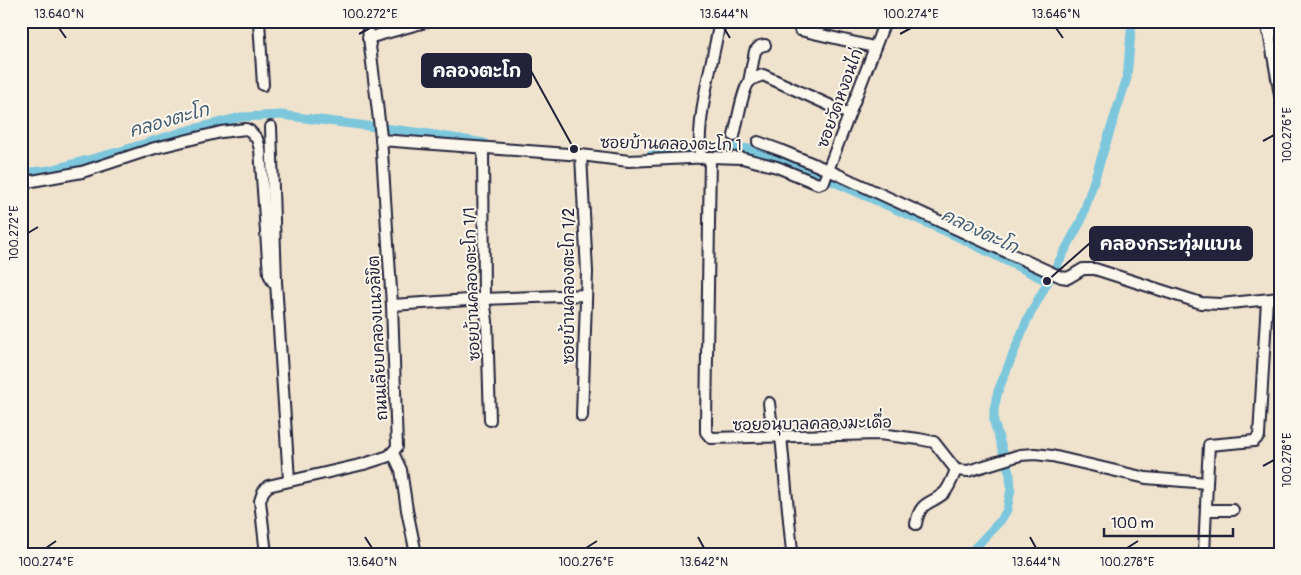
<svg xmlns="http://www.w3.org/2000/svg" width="1301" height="575" viewBox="0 0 1301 575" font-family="Pangolin,'Playpen Sans Thai',sans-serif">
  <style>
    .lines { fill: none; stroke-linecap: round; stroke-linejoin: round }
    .canal { stroke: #7dc7dd; stroke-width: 9 }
    .minor-casing { stroke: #22223b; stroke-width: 14 }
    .minor { stroke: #fbf7ec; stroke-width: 10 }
    .ticks { fill: none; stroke: #22223b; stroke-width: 2 }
    .labels { text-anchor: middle; stroke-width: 4; stroke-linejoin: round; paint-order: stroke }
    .street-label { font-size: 16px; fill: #22223b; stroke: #fbf7ec }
    .water-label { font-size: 18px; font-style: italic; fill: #425c74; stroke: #fbf7ec }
    .leader { fill: none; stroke: #22223b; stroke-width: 2 }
    .callout-dot { fill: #22223b; stroke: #fbf7ec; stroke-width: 2 }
    .callout { fill: #22223b; stroke: #22223b; stroke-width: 2 }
    .callout-label { font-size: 18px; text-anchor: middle; font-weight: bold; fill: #fff }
    .neatline { fill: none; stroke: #22223b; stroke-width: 2 }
    .ticks-label { font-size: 12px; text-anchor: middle; fill: #22223b }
  </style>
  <rect width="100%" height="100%" fill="#f0e3ce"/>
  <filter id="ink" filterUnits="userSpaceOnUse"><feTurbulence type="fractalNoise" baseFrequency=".02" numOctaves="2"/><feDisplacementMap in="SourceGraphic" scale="10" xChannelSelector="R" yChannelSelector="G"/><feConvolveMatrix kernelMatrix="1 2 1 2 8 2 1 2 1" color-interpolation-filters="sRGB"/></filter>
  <g filter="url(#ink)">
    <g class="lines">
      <!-- canal -->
      <g class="canal">
        <path d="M 651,155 L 729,147 L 751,149 L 773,155 L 958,237 L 1047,281"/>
        <path d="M 21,173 L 50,170 L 121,151 L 185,131 L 241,117 L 281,115 L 312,119 L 423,133 L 484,143"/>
        <path d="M 969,554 L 1001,520 L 1007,510 L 1011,489 L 1010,475 L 994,422 L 994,409 L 998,391 L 1027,320 L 1081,221 L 1127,78 L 1132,21"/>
      </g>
      <defs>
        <g id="minor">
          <path d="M 259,21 L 263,85"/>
          <path d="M 885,21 L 828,170 L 1061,277 L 1068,278 L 1083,269 L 1095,269 L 1201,303 L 1220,304 L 1280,298"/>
          <path d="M 1267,21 L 1280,95"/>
          <path d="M 800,30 L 874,47"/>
          <path d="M 1268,32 L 1280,32"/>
          <path d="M 368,38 L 429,21"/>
          <path d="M 749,82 L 755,51 L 760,46 L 765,45"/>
          <path d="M 271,127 L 276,282 L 289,480"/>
          <path d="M 734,136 C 737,124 742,91 749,82 C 753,78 758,77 763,75 L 849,114"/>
          <path d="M 381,140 L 581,155 L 629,161 L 710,157 L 742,158 L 777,167 L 818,184 L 824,182 L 828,170 L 780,150 L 758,142"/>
          <path d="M 483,148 L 484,299 L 487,321 L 490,420"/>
          <path d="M 581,155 L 587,272 L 582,416"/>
          <path d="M 710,157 L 706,422 L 706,432 L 711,438 L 879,434 L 919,439 L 934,442 L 956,470 L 968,471 L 1020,455 L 1035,454 L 1052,456 L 1146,478 L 1207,483 L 1209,445 L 1254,441 L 1259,436 L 1267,300"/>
          <path d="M 700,158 C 697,112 712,66 720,21"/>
          <path d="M 21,183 L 82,172 L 155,148 L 221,132 L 246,129 L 250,131 L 257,139 L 260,149 L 269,274 L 273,282 L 276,282"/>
          <path d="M 392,305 L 484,299 L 586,295"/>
          <path d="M 769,403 L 772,427 L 776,436"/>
          <path d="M 781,436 L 792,552"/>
          <path d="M 393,453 L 401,470 L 407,510 L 416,554"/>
          <path d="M 1207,510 L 1233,510"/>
          <path d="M 916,524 C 920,499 932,505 945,492 C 950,486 953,477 956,470"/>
          <path d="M 266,554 L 260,501 L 263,492 L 268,486 L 364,464 L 389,456 L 397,447 L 392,305 L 381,137 L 367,21"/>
          <path d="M 1204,554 L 1207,483"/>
        </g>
      </defs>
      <!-- minor casing -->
      <use href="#minor" class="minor-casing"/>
      <!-- minor -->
      <use href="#minor" class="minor"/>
    </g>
  </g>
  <!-- ticks -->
  <path class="ticks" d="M 59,28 L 66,38M 724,28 L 730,38M 1056,28 L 1063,38M 359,34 L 370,28M 900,34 L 911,28M 1263,141 L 1274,135M 28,233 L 38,227M 1263,466 L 1274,460M 365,537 L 372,548M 698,537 L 704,548M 1030,537 L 1036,548M 46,548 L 56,541M 586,548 L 597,541M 1127,548 L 1138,541"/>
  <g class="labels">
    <!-- street labels -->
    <g class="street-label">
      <text transform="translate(839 98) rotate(-70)" y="6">ซอยวัดหงอนไก่</text>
      <text transform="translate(671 143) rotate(1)" y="6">ซอยบ้านคลองตะโก 1</text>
      <text transform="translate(471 284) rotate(-92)" y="6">ซอยบ้านคลองตะโก 1/1</text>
      <text transform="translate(568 286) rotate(-90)" y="6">ซอยบ้านคลองตะโก 1/2</text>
      <text transform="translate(377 338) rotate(-93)" y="6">ถนนเลียบคลองแนวลิขิต</text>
      <text transform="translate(812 423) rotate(-1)" y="6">ซอยอนุบาลคลองมะเดื่อ</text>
    </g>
    <!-- water labels -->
    <g class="water-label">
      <text transform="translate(169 120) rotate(-16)" y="6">คลองตะโก</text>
      <text transform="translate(980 231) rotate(25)" y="6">คลองตะโก</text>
    </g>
  </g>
  <!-- callouts -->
  <path class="leader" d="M574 149L531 71M1047 281L1090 243"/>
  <g class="callout-dot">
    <circle cx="574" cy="149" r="5"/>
    <circle cx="1047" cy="281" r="5"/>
  </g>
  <g class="callout">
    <rect x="422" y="54" width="109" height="33" rx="5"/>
    <rect x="1090" y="227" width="162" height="33" rx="5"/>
  </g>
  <g class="callout-label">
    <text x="477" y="77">คลองตะโก</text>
    <text x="1171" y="250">คลองกระทุ่มแบน</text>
  </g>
  <!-- margin -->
  <rect width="1301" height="575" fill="none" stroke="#fbf7ec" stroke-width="55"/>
  <!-- scale -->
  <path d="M1104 528v8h129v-8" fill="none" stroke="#22223b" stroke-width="2.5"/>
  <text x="1111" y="528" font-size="15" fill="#22223b" stroke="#fbf7ec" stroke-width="4" paint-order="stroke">100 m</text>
  <rect x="28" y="28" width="1246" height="520" class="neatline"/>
  <g class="ticks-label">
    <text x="59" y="18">13.640°N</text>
    <text x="370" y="18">100.272°E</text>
    <text x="724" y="18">13.644°N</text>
    <text x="911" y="18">100.274°E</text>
    <text x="1056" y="18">13.646°N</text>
    <text transform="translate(1287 135) rotate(-90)" y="4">100.276°E</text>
    <text transform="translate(14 233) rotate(-90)" y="4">100.272°E</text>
    <text transform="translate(1287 460) rotate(-90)" y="4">100.278°E</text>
    <text x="46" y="566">100.274°E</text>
    <text x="372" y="566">13.640°N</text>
    <text x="586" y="566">100.276°E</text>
    <text x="704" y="566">13.642°N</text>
    <text x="1036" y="566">13.644°N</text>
    <text x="1127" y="566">100.278°E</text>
  </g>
</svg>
